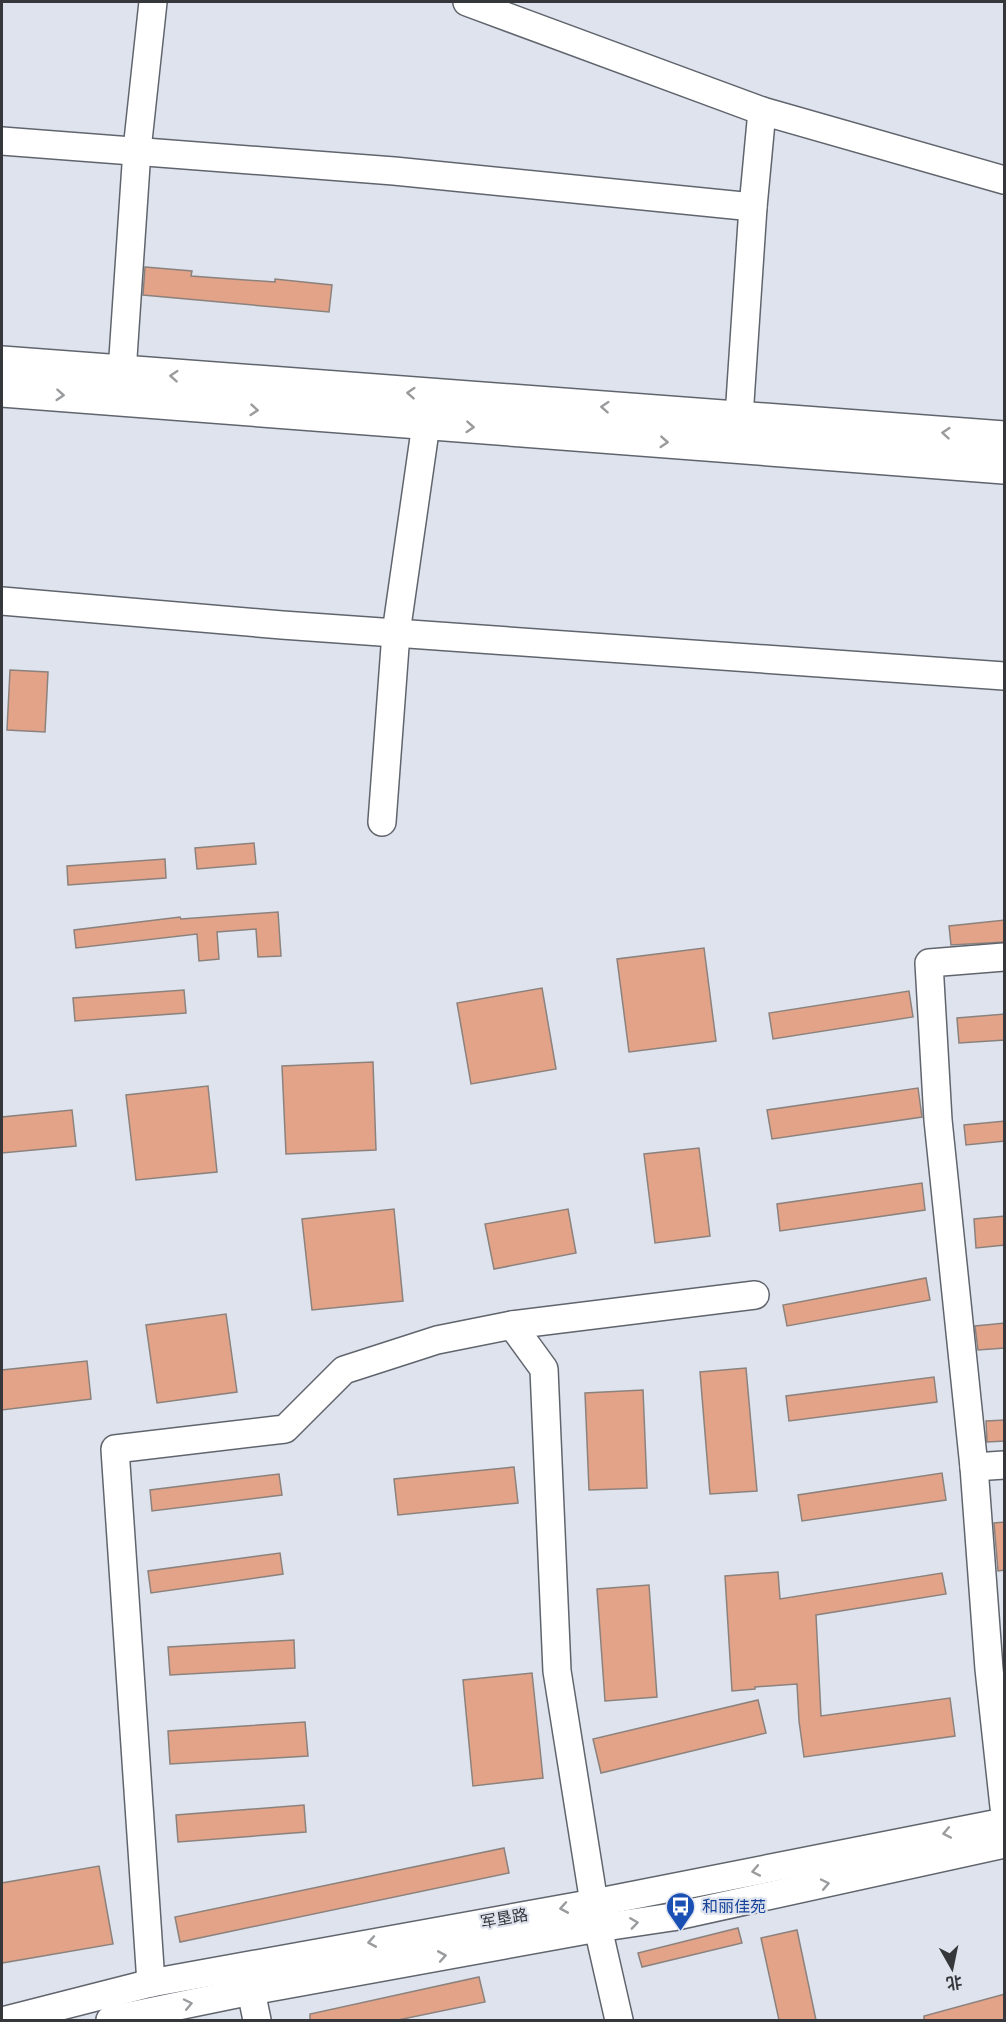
<svg xmlns="http://www.w3.org/2000/svg" width="1006" height="2022" viewBox="0 0 1006 2022" font-family="Georgia,'Noto Sans SC',serif">
  <style>
    .building { fill: #e3a389; stroke: #8c827d; stroke-width: 1.5 }
    .lines { fill: none; stroke-linecap: round; stroke-linejoin: round }
    .minor-casing { stroke: #60656d; stroke-width: 30 }
    .major-casing { stroke: #60656d; stroke-width: 36 }
    .minor { stroke: #fff; stroke-width: 27 }
    .major { stroke: #fff; stroke-width: 33 }
    .oneway { stroke: #9a9b9d }
    .labels { text-anchor: middle; stroke-width: 4.5; stroke-linejoin: round; paint-order: stroke }
    .transit-label { font-size: 16px; fill: #164399; stroke: #dee3ed; text-anchor: start }
    .street-label { font-size: 16px; fill: #35373b; stroke: #dee3ed }
  </style>
  <rect width="100%" height="100%" fill="#dee3ed"/>
  <!-- building -->
  <g class="building">
    <path d="M 145,267 L 192,271 L 191,276 L 275,282 L 275,279 L 332,285 L 329,312 L 143,295 Z"/>
    <path d="M 10,670 L 48,672 L 45,732 L 7,730 Z"/>
    <path d="M 254,843 L 256,864 L 197,869 L 195,848 Z"/>
    <path d="M 165,859 L 166,878 L 68,885 L 67,866 Z"/>
    <path d="M 278,912 L 281,956 L 258,957 L 256,929 L 217,932 L 219,959 L 199,961 L 197,934 L 76,948 L 74,930 L 180,917 L 181,919 Z"/>
    <path d="M 1005,920 L 1005,942 L 951,945 L 949,926 Z"/>
    <path d="M 704,948 L 716,1041 L 629,1052 L 617,959 Z"/>
    <path d="M 542,988 L 556,1069 L 471,1084 L 457,1003 Z"/>
    <path d="M 184,990 L 186,1013 L 75,1021 L 73,998 Z"/>
    <path d="M 909,991 L 913,1017 L 773,1039 L 769,1013 Z"/>
    <path d="M 1005,1014 L 1005,1040 L 959,1043 L 957,1018 Z"/>
    <path d="M 373,1062 L 376,1150 L 286,1154 L 282,1066 Z"/>
    <path d="M 208,1086 L 217,1172 L 136,1180 L 126,1095 Z"/>
    <path d="M 918,1088 L 922,1117 L 772,1139 L 767,1110 Z"/>
    <path d="M 72,1110 L 76,1146 L 2,1153 L 2,1117 Z"/>
    <path d="M 1005,1121 L 1005,1141 L 966,1145 L 964,1125 Z"/>
    <path d="M 699,1148 L 710,1236 L 655,1243 L 644,1154 Z"/>
    <path d="M 922,1183 L 925,1210 L 780,1231 L 777,1204 Z"/>
    <path d="M 394,1209 L 403,1301 L 312,1310 L 302,1219 Z"/>
    <path d="M 568,1209 L 576,1253 L 494,1269 L 485,1224 Z"/>
    <path d="M 1005,1216 L 1005,1245 L 976,1248 L 974,1219 Z"/>
    <path d="M 926,1278 L 930,1300 L 787,1326 L 783,1305 Z"/>
    <path d="M 226,1314 L 237,1392 L 157,1403 L 146,1325 Z"/>
    <path d="M 1005,1323 L 1005,1348 L 978,1350 L 975,1326 Z"/>
    <path d="M 87,1361 L 91,1399 L 2,1410 L 2,1370 Z"/>
    <path d="M 746,1368 L 757,1491 L 710,1494 L 700,1372 Z"/>
    <path d="M 934,1377 L 937,1402 L 789,1421 L 786,1396 Z"/>
    <path d="M 643,1390 L 647,1488 L 589,1490 L 585,1393 Z"/>
    <path d="M 1005,1420 L 1005,1441 L 987,1442 L 986,1421 Z"/>
    <path d="M 514,1467 L 518,1503 L 398,1515 L 394,1479 Z"/>
    <path d="M 942,1473 L 946,1500 L 802,1521 L 798,1495 Z"/>
    <path d="M 279,1474 L 282,1495 L 152,1511 L 150,1490 Z"/>
    <path d="M 1005,1522 L 1005,1570 L 998,1571 L 994,1523 Z"/>
    <path d="M 280,1553 L 283,1574 L 151,1593 L 148,1571 Z"/>
    <path d="M 778,1572 L 780,1599 L 942,1573 L 946,1594 L 816,1615 L 821,1716 L 950,1698 L 955,1736 L 804,1757 L 799,1721 L 797,1684 L 755,1687 L 755,1689 L 732,1691 L 725,1576 Z"/>
    <path d="M 649,1585 L 657,1697 L 605,1701 L 597,1589 Z"/>
    <path d="M 294,1640 L 295,1668 L 170,1675 L 168,1647 Z"/>
    <path d="M 532,1673 L 543,1778 L 473,1786 L 463,1680 Z"/>
    <path d="M 758,1700 L 766,1733 L 601,1773 L 593,1739 Z"/>
    <path d="M 305,1722 L 308,1756 L 170,1764 L 168,1731 Z"/>
    <path d="M 304,1805 L 306,1832 L 178,1842 L 176,1815 Z"/>
    <path d="M 504,1848 L 509,1873 L 180,1942 L 175,1917 Z"/>
    <path d="M 99,1866 L 113,1944 L 2,1963 L 2,1883 Z"/>
    <path d="M 738,1928 L 742,1943 L 642,1967 L 638,1953 Z"/>
    <path d="M 797,1930 L 816,2020 L 779,2020 L 761,1938 Z"/>
    <path d="M 479,1977 L 485,2002 L 398,2020 L 310,2020 L 310,2014 Z"/>
    <path d="M 1005,1994 L 1005,2020 L 924,2020 L 924,2016 Z"/>
  </g>
  <g class="lines">
    <defs>
      <g id="minor">
        <path d="M 467,2 L 762,111 L 1004,180"/>
        <path d="M 2,141 L 394,171 L 753,207"/>
        <path d="M 122,372 L 137,150 L 153,2"/>
        <path d="M 739,417 L 753,207 L 762,111"/>
        <path d="M 2,601 L 282,625 L 1004,676"/>
        <path d="M 382,822 L 396,633 L 426,424"/>
        <path d="M 1004,957 L 929,963 L 938,1120 L 974,1467 L 989,1669 L 1004,1807"/>
        <path d="M 512,1325 L 755,1295"/>
        <path d="M 974,1467 L 1004,1465"/>
        <path d="M 151,1983 L 115,1449 L 285,1429 L 344,1370 L 437,1340 L 512,1325 L 544,1369 L 557,1671 L 598,1928 L 619,2020"/>
        <path d="M 251,1991 L 257,2020"/>
        <path d="M 6,2020 L 151,1983 L 594,1903 L 1004,1822"/>
        <path d="M 110,2020 L 251,1991 L 598,1928 L 672,1917 L 1004,1844"/>
      </g>
      <g id="major">
        <path d="M 2,363 L 1004,438"/>
        <path d="M 2,390 L 1004,467"/>
      </g>
    </defs>
    <!-- minor casing -->
    <use href="#minor" class="minor-casing"/>
    <!-- major casing -->
    <use href="#major" class="major-casing"/>
    <!-- minor -->
    <use href="#minor" class="minor"/>
    <!-- major -->
    <use href="#major" class="major"/>
  </g>
  <!-- one-way arrows -->
  <defs><path id="oneway-chevron" d="M-2-3.5L2.5 0L-2 3.5" fill="none" stroke-width="1.6" stroke-linecap="round" stroke-linejoin="round" transform="scale(1.5)"/></defs>
  <g class="oneway">
    <use href="#oneway-chevron" transform="translate(174 376) rotate(-176)"/>
    <use href="#oneway-chevron" transform="translate(411 393) rotate(-176)"/>
    <use href="#oneway-chevron" transform="translate(60 395) rotate(4)"/>
    <use href="#oneway-chevron" transform="translate(605 407) rotate(-176)"/>
    <use href="#oneway-chevron" transform="translate(254 410) rotate(5)"/>
    <use href="#oneway-chevron" transform="translate(470 427) rotate(4)"/>
    <use href="#oneway-chevron" transform="translate(946 433) rotate(-175)"/>
    <use href="#oneway-chevron" transform="translate(664 442) rotate(4)"/>
    <use href="#oneway-chevron" transform="translate(947 1833) rotate(169)"/>
    <use href="#oneway-chevron" transform="translate(756 1871) rotate(169)"/>
    <use href="#oneway-chevron" transform="translate(825 1884) rotate(-12)"/>
    <use href="#oneway-chevron" transform="translate(564 1908) rotate(170)"/>
    <use href="#oneway-chevron" transform="translate(634 1923) rotate(-8)"/>
    <use href="#oneway-chevron" transform="translate(372 1942) rotate(170)"/>
    <use href="#oneway-chevron" transform="translate(442 1956) rotate(-10)"/>
    <use href="#oneway-chevron" transform="translate(188 2004) rotate(-12)"/>
  </g>
  <!-- icons -->
  <defs>
    <symbol id="bus-pin" viewBox="-11 -11 22 30"><path d="M0 17L-7.5 6A9.5 9.5 0 1 1 7.5 6Z" fill="#1a4fb4" stroke="#dee3ed"/><path d="M-5-6H5V4H4V6H2V4H-2V6H-4V4H-5ZM-3.5-4V0h7V-4ZM-3.5 1.2v1.5H-2V1.2ZM2 1.2v1.5H3.5V1.2Z" fill="#fff"/></symbol>
  </defs>
  <g fill-rule="evenodd">
    <use href="#bus-pin" x="664" y="1890" width="33" height="45"/>
  </g>
  <g class="labels">
    <!-- transit labels -->
    <g class="transit-label">
      <text x="702" y="1912">和丽佳苑</text>
    </g>
    <!-- street labels -->
    <g class="street-label">
      <text transform="translate(504 1918) rotate(-10)" y="6">军垦路</text>
    </g>
  </g>
  <!-- border -->
  <rect width="1006" height="2022" fill="none" stroke="#35373b" stroke-width="6"/>
  <!-- north arrow -->
  <g transform="translate(952 1968) rotate(171)" stroke="#dee3ed" stroke-width="4.5" paint-order="stroke">
  <path d="M0-4.5L10 22L0 15L-10 22Z" fill="#35373b"/>
  <text y="-9" font-size="16" font-weight="bold" text-anchor="middle" fill="#35373b">北</text>
  </g>
</svg>
